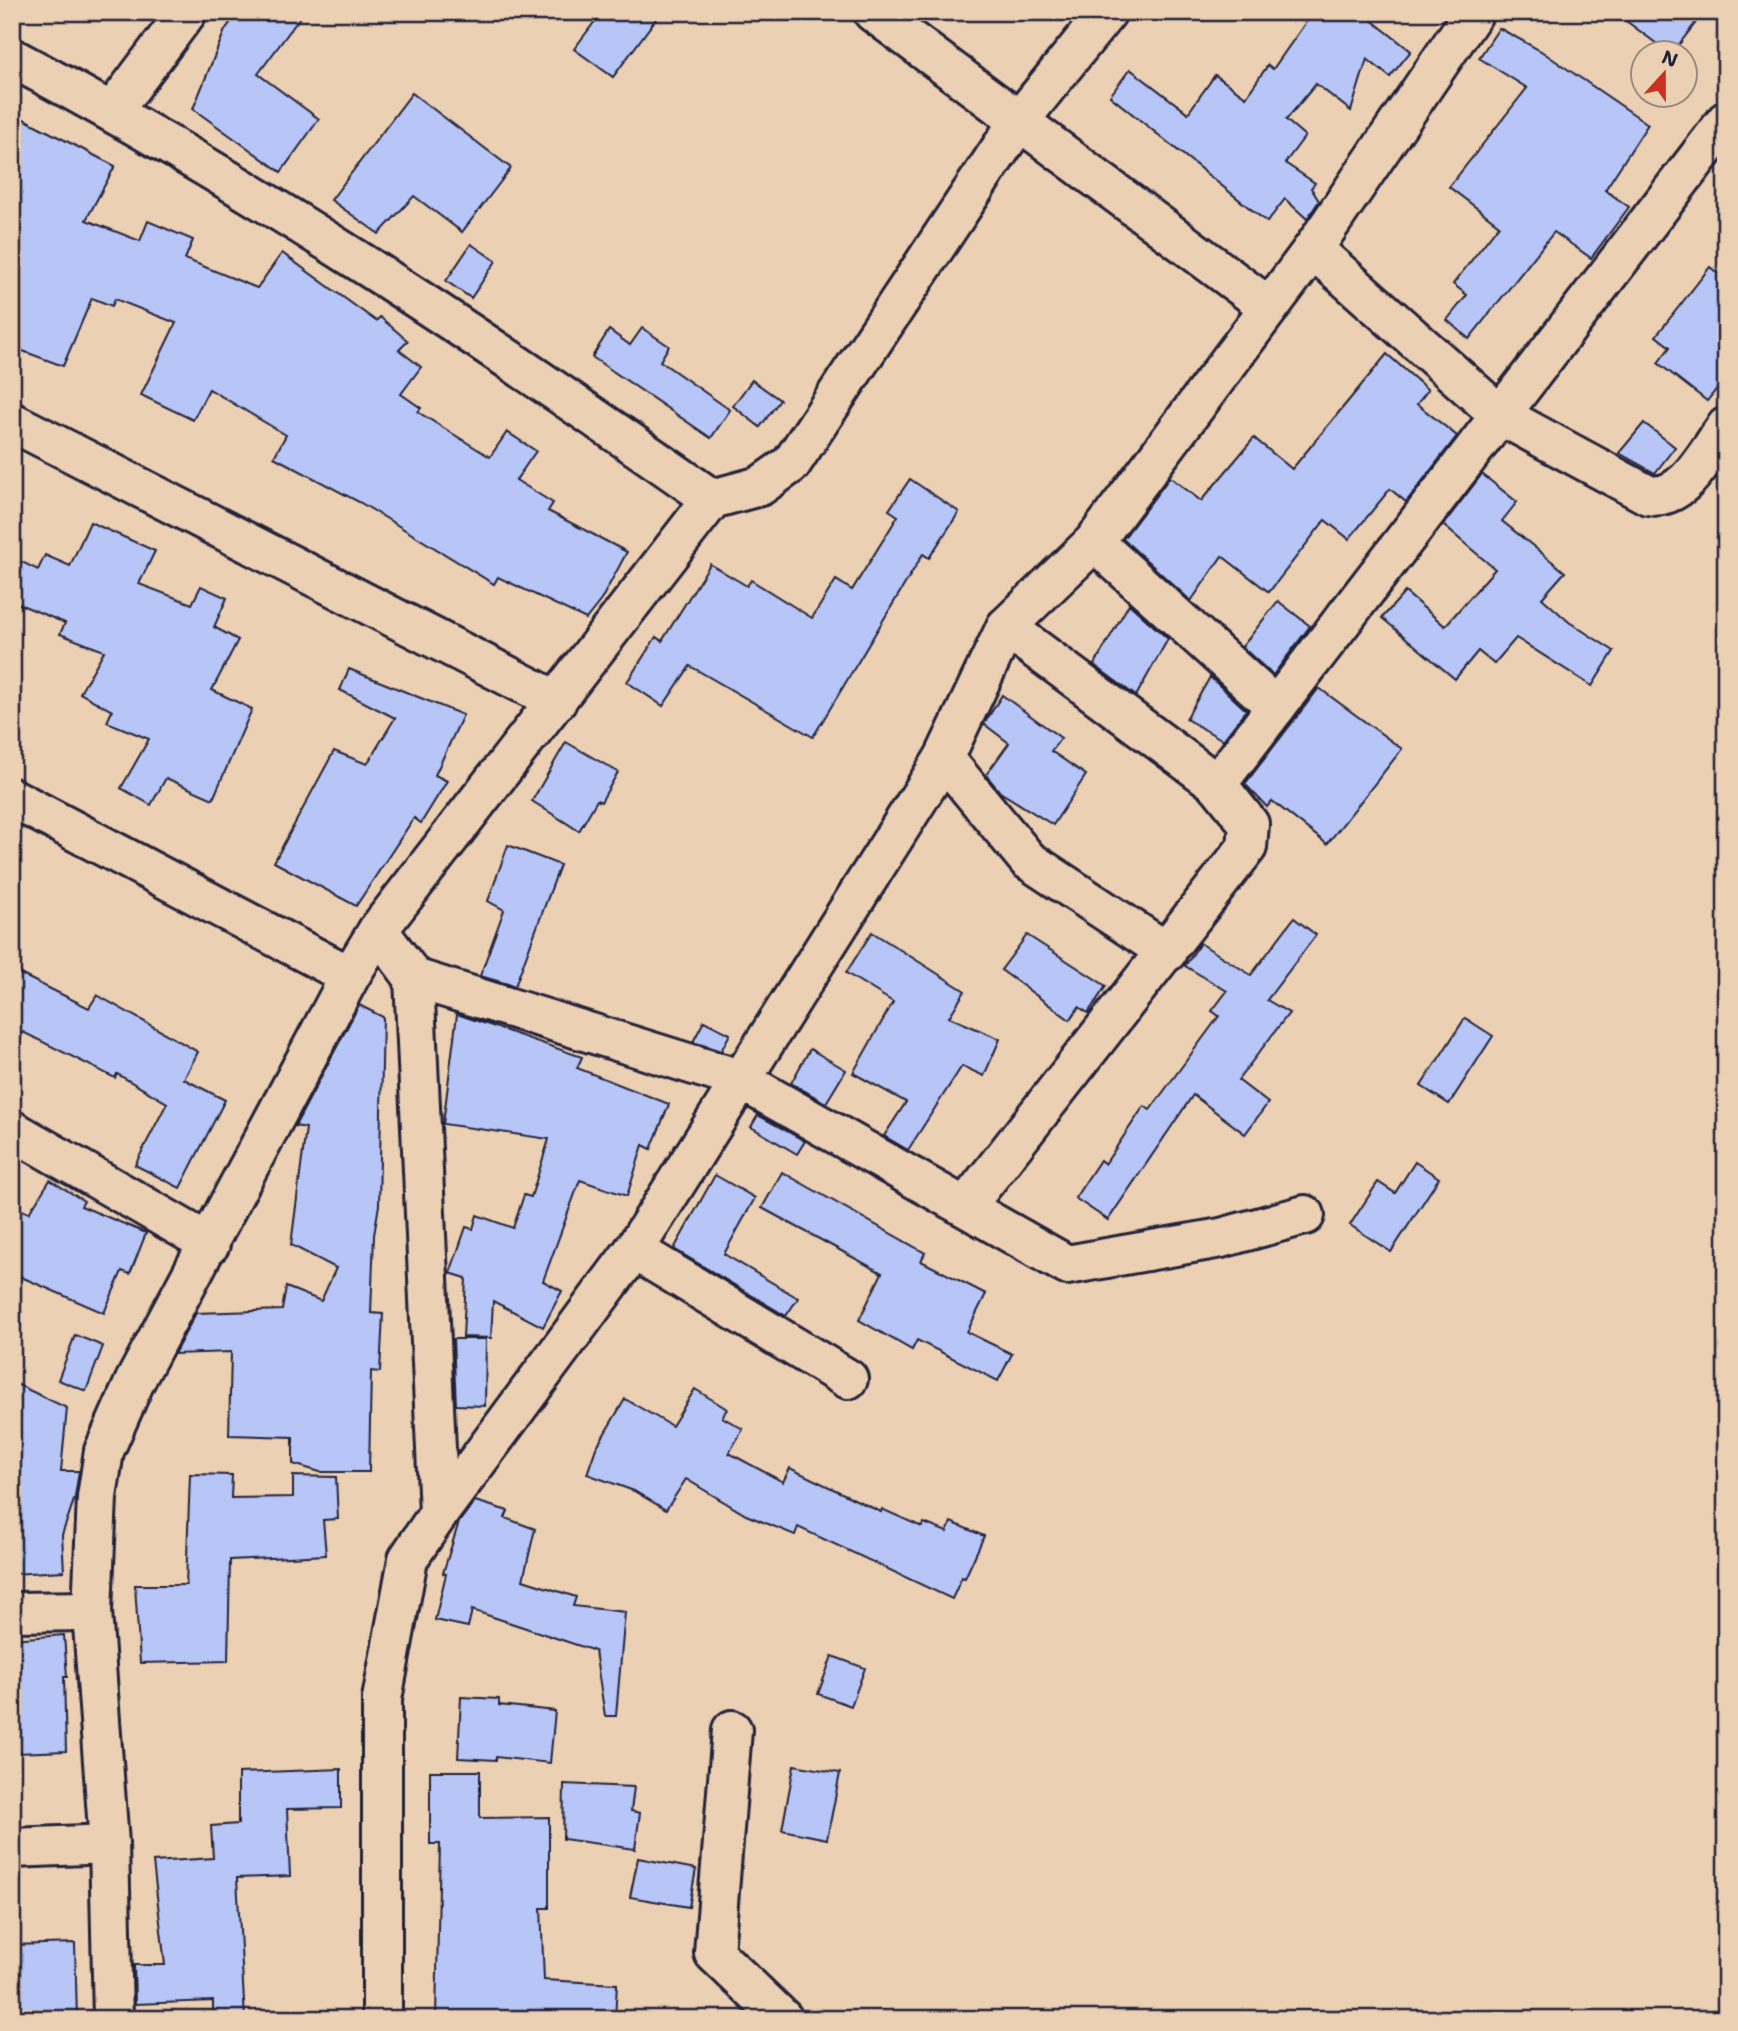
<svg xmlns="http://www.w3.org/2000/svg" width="1738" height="2031" viewBox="0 0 1738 2031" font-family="'Shantell Sans',sans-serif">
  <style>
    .building { fill: #b7c6f6; stroke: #22223b; stroke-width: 2 }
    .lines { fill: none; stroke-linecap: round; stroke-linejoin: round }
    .minor-casing { stroke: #22223b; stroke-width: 44 }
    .minor { stroke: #ecd0b3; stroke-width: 38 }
  </style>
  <rect width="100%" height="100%" fill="#ecd0b3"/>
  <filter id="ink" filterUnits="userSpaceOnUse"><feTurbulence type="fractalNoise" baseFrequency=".0143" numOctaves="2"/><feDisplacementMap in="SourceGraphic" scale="14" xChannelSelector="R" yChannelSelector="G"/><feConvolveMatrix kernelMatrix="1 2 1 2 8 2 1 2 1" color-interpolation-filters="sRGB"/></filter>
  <g filter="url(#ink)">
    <!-- building -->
    <g class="building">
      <path d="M 238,12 L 304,12 L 258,74 L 319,119 L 281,172 L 193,109 L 225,30 Z"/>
      <path d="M 602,12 L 661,12 L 613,77 L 574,49 Z"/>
      <path d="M 1313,12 L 1361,12 L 1411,51 L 1390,77 L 1367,59 L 1351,111 L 1316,84 L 1286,120 L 1305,136 L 1285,163 L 1315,183 L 1311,188 L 1319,201 L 1307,219 L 1285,199 L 1267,222 L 1110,96 L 1130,69 L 1188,113 L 1215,75 L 1246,97 L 1268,65 L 1273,69 Z"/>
      <path d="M 1614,12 L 1704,12 L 1673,52 L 1668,52 Z"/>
      <path d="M 1499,28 L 1541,51 L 1648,124 L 1605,190 L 1629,207 L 1591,258 L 1554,232 L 1469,339 L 1447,320 L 1467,295 L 1453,284 L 1499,225 L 1449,187 L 1527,88 L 1479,58 Z"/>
      <path d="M 412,93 L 511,168 L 462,232 L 414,196 L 379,234 L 331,200 Z"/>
      <path d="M 12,113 L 115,166 L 86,220 L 140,241 L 148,221 L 193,240 L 185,259 L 257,288 L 282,253 L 376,321 L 380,317 L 408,341 L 399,350 L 421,367 L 401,394 L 421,408 L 418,412 L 490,457 L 507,432 L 536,451 L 516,480 L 553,503 L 548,511 L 627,552 L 601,600 L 586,619 L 498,577 L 494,584 L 361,503 L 274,457 L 286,435 L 209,389 L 193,420 L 141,395 L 176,323 L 115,299 L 112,306 L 92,298 L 63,366 L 12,347 Z"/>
      <path d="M 471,244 L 496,261 L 471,298 L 446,281 Z"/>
      <path d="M 1710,267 L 1726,280 L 1726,377 L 1707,401 L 1658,363 L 1670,347 L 1656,336 Z"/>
      <path d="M 642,328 L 669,346 L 660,361 L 730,410 L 711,438 L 592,357 L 609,330 L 630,345 Z"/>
      <path d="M 1387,354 L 1428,390 L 1417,404 L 1457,436 L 1406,502 L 1390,489 L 1349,539 L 1325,520 L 1269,592 L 1222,556 L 1191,601 L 1123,539 L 1170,477 L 1201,501 L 1254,438 L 1292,469 Z"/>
      <path d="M 752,380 L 780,400 L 760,427 L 733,406 Z"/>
      <path d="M 1644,423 L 1675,447 L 1655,473 L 1619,453 Z"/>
      <path d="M 1482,474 L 1517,502 L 1502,521 L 1565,572 L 1542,598 L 1569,622 L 1614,651 L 1592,686 L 1516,638 L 1494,664 L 1478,651 L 1455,679 L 1382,618 L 1405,592 L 1445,626 L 1495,569 L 1443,525 Z"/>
      <path d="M 910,479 L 959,512 L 929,558 L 923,554 L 813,737 L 690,666 L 663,706 L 627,682 L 656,637 L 662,641 L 710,564 L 747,586 L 751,580 L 812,618 L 836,580 L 852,590 L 898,516 L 889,510 Z"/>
      <path d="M 90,522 L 155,551 L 139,584 L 192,604 L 201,586 L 227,598 L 214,627 L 238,640 L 212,690 L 252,709 L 213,799 L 166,778 L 151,805 L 121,788 L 149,739 L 107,722 L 112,711 L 80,693 L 104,651 L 60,634 L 65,623 L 12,601 L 12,557 L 38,570 L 45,555 L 70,566 Z"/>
      <path d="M 1278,601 L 1310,626 L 1273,675 L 1242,647 Z"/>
      <path d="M 1129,604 L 1168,639 L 1136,696 L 1094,665 Z"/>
      <path d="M 349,669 L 463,715 L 435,775 L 447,781 L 421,823 L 414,818 L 356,906 L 274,862 L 334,751 L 367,764 L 395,718 L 340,690 Z"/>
      <path d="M 1210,677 L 1246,710 L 1223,740 L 1186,719 Z"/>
      <path d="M 1319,688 L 1402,749 L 1327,844 L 1272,801 L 1267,807 L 1245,784 Z"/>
      <path d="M 1002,695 L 1061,738 L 1051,751 L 1086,775 L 1053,825 L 1000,792 L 986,775 L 1009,743 L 984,724 Z"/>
      <path d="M 566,742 L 618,772 L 601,802 L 597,800 L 579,831 L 532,801 Z"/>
      <path d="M 508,845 L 560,865 L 515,986 L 480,976 L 504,910 L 488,901 Z"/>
      <path d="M 1294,918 L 1316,935 L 1267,1000 L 1289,1013 L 1238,1080 L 1268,1103 L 1245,1134 L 1193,1095 L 1108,1220 L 1075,1198 L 1100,1160 L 1105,1164 L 1144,1106 L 1150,1110 L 1219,1016 L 1212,1011 L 1227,991 L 1185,966 L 1200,943 L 1251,975 Z"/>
      <path d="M 872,932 L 965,991 L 949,1017 L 1000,1039 L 984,1076 L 962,1066 L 908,1150 L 884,1136 L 906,1102 L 853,1073 L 893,1002 L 846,973 Z"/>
      <path d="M 1027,935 L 1106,986 L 1088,1013 L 1079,1007 L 1070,1020 L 1001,970 Z"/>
      <path d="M 12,970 L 89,1008 L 97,995 L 198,1052 L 184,1079 L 225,1100 L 180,1188 L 135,1165 L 167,1103 L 117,1074 L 115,1078 L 23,1032 L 12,1055 Z"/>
      <path d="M 359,1005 L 383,1017 L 379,1205 L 374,1235 L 371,1313 L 383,1314 L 380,1372 L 371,1371 L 369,1472 L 320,1472 L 293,1464 L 293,1437 L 229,1435 L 231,1352 L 174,1354 L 196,1313 L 282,1310 L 286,1287 L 321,1301 L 336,1268 L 291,1245 L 306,1128 L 295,1126 Z"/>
      <path d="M 457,1014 L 582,1057 L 577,1068 L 669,1104 L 651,1149 L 643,1145 L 627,1196 L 580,1180 L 543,1281 L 562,1291 L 543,1327 L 493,1301 L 491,1338 L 463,1337 L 466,1278 L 450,1273 L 466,1227 L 473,1229 L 477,1215 L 513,1228 L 524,1195 L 531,1197 L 549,1139 L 443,1124 Z"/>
      <path d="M 1465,1018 L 1493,1036 L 1449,1104 L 1421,1086 Z"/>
      <path d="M 704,1021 L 730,1034 L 721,1051 L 693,1042 Z"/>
      <path d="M 810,1049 L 846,1070 L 826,1103 L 791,1083 Z"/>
      <path d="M 758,1115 L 805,1141 L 797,1154 L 751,1127 Z"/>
      <path d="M 1415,1162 L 1439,1178 L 1391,1252 L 1350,1225 L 1378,1182 L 1395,1193 Z"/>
      <path d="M 782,1172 L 925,1253 L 921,1261 L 986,1294 L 967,1332 L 1012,1354 L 998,1381 L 917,1340 L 912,1350 L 859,1320 L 882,1273 L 762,1208 Z"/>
      <path d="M 715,1175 L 755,1198 L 724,1254 L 798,1298 L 786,1316 L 674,1249 Z"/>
      <path d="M 50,1180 L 84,1201 L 81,1206 L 146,1233 L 130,1274 L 122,1271 L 104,1313 L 12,1273 L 12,1206 L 29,1213 Z"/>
      <path d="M 75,1335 L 103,1346 L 86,1391 L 58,1380 Z"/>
      <path d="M 453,1339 L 486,1339 L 485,1406 L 456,1405 Z"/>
      <path d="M 12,1382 L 67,1408 L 61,1471 L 79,1471 L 75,1497 L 62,1535 L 64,1571 L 12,1574 Z"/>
      <path d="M 695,1389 L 727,1409 L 722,1417 L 743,1429 L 729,1453 L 783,1482 L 790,1468 L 881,1512 L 882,1509 L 922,1527 L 924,1523 L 947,1532 L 951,1522 L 984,1536 L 965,1578 L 962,1577 L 952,1599 L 798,1527 L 795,1535 L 746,1515 L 686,1479 L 666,1510 L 634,1491 L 587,1474 L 596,1448 L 625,1399 L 672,1426 Z"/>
      <path d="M 190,1474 L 232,1475 L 231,1498 L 293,1497 L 293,1476 L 336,1477 L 338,1519 L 323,1520 L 326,1555 L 230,1560 L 228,1661 L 140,1663 L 135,1585 L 186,1585 Z"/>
      <path d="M 475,1501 L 508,1511 L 505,1518 L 535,1529 L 523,1580 L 576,1597 L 573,1606 L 625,1612 L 616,1716 L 605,1716 L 595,1651 L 472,1610 L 468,1627 L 435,1620 L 446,1574 L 443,1573 L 459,1522 Z"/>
      <path d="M 64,1635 L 67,1677 L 64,1677 L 66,1751 L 17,1753 L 12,1639 Z"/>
      <path d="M 832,1656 L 865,1668 L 851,1706 L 818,1694 Z"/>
      <path d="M 461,1697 L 499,1699 L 499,1705 L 555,1711 L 550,1763 L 496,1757 L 496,1760 L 458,1758 Z"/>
      <path d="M 794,1765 L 840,1773 L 827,1839 L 782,1830 Z"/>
      <path d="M 341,1769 L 341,1808 L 287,1809 L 290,1876 L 237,1878 L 245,2019 L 213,2019 L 213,2001 L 135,2004 L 134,1965 L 165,1965 L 153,1862 L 213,1858 L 211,1826 L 238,1824 L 238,1773 Z"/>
      <path d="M 430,1771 L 480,1771 L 480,1818 L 549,1817 L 549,1908 L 541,1908 L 544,1980 L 617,1984 L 615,2019 L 436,2016 L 440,1844 L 430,1844 Z"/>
      <path d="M 564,1784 L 634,1787 L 631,1811 L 640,1813 L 635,1849 L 563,1839 Z"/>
      <path d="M 638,1858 L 696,1869 L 689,1907 L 630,1897 Z"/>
      <path d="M 75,1943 L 77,2019 L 12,2019 L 12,1945 Z"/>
    </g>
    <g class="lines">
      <defs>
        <g id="minor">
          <path d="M 873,12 L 1269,307"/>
          <path d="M 12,58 C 257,187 486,341 712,499"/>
          <path d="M 112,112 L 187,12"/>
          <path d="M 1313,249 L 1500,415 L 1648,495 C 1684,502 1707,452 1726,427"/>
          <path d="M 12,422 L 557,701"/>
          <path d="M 1094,542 L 1276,707"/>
          <path d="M 1006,627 L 1217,784 L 1726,121"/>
          <path d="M 944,758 L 1028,860 L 1167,952"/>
          <path d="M 12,798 L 350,976"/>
          <path d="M 378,930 L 414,978 L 439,1513 L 408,1559 L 382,1699 L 382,2019"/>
          <path d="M 414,978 L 739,1079 L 1067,1265 L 1221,1238 L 1305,1215"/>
          <path d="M 12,1130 L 210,1244"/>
          <path d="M 966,1206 L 1247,847 L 1249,824 L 1217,784"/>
          <path d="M 634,1250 L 848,1379"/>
          <path d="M 439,1513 L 634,1250 L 944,758 L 1006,627 L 1094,542 L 1313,249 L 1474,12"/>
          <path d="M 12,1612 L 92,1611"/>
          <path d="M 732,1730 L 714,1953 L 783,2019"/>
          <path d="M 12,1848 L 109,1844"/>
          <path d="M 113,2019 L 109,1844 L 92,1611 L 97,1497 L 104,1451 L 135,1381 L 350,976 L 378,930 L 712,499 L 760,486 L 791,464 L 1019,121 L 1107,12"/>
        </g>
      </defs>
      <!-- minor casing -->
      <use href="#minor" class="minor-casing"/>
      <!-- minor -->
      <use href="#minor" class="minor"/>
    </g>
  </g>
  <!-- margin -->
  <rect width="1738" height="2031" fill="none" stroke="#ecd0b3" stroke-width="42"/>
  <rect x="21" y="21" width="1696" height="1989" fill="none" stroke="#22223b" stroke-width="2.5" filter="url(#ink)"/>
  <!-- north arrow -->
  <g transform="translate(1664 74) rotate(21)"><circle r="33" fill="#ecd0b3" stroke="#9b8a83" stroke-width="2"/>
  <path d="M0-5L12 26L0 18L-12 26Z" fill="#c8321e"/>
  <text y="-10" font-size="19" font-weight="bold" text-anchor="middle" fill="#22223b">N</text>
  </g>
</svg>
